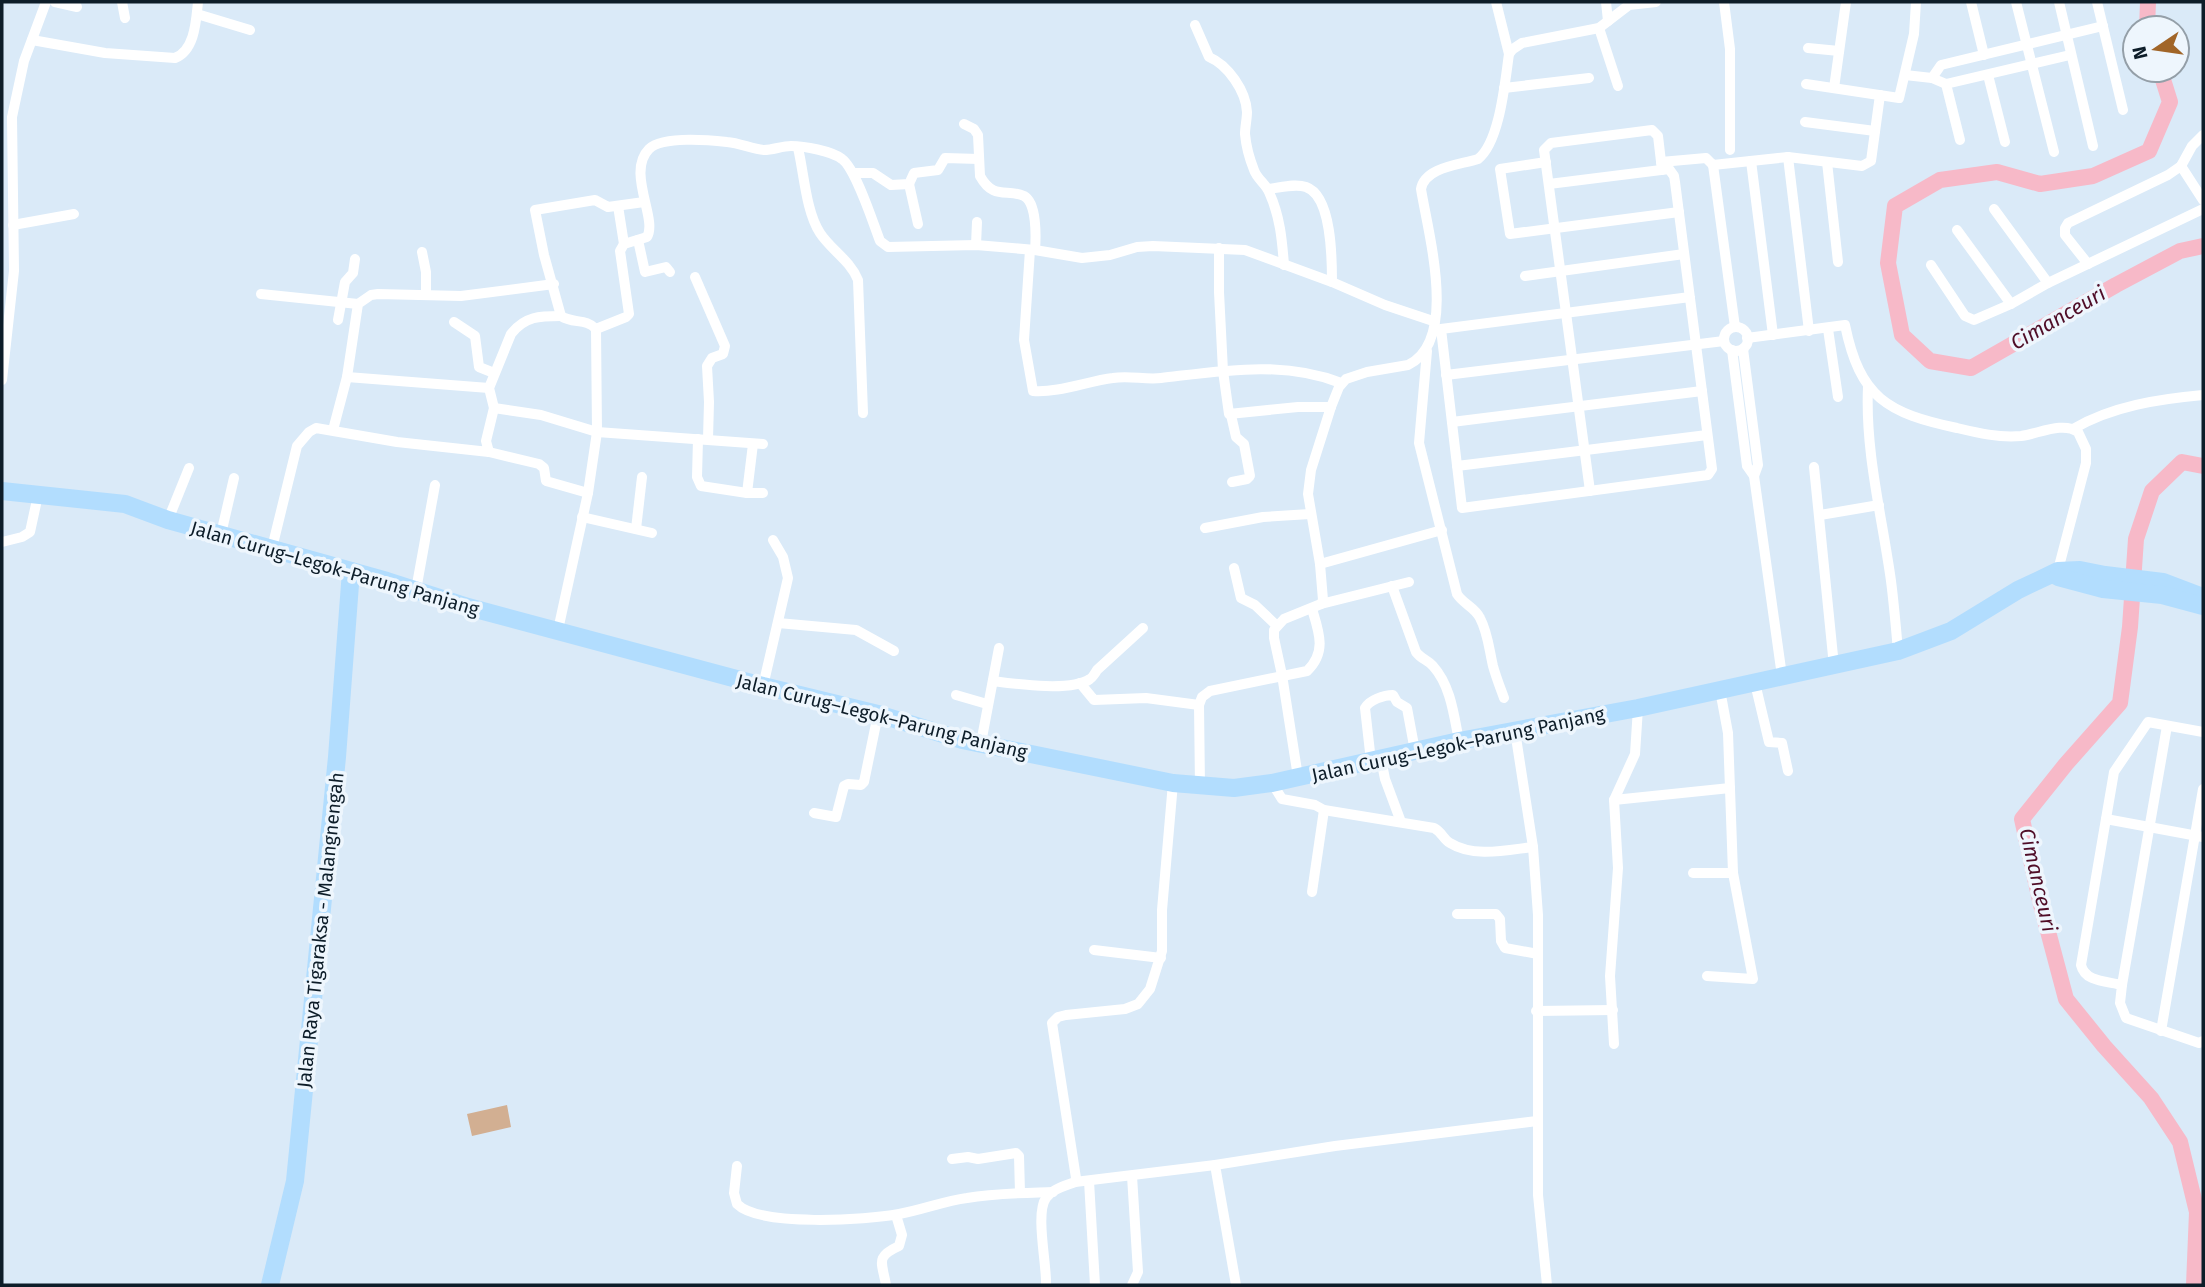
<svg xmlns="http://www.w3.org/2000/svg" width="2205" height="1287" viewBox="0 0 2205 1287" font-family="'Fira Sans',sans-serif">
  <style>
    .green { fill: #d2af92 }
    .lines { fill: none; stroke-linecap: round; stroke-linejoin: round }
    .river { stroke: #f7b9c8; stroke-width: 16 }
    .minor { stroke: #fff; stroke-width: 10 }
    .primary { stroke: #b2ddfe; stroke-width: 18 }
    .labels { text-anchor: middle; stroke-width: 7; stroke-linejoin: round; paint-order: stroke }
    .street-label { font-size: 19px; fill: #0d1d29; stroke: #eef6fd }
    .water-label { font-size: 21px; font-style: italic; fill: #4f0d27; stroke: #eef6fd }
  </style>
  <rect width="100%" height="100%" fill="#daeaf8"/>
  <!-- green -->
  <path class="green" d="M 507,1105 L 511,1127 L 472,1136 L 467,1114 Z"/>
  <g class="lines">
    <!-- river -->
    <g class="river">
      <path d="M 2147,28 L 2148,2"/>
      <path d="M 2160,70 L 2170,102 L 2149,151 L 2093,176 L 2040,184 L 1997,172 L 1940,180 L 1895,206 L 1888,263 L 1902,335 L 1930,361 L 1971,368 L 2116,285 L 2180,251 L 2203,246"/>
      <path d="M 2194,1285 L 2197,1212 L 2180,1142 L 2151,1098 L 2104,1046 L 2066,999 L 2041,905 L 2022,819 L 2066,764 L 2120,703 L 2130,627 L 2136,539 L 2152,491 L 2182,462 L 2203,466"/>
    </g>
    <!-- minor -->
    <g class="minor">
      <path d="M 55,2 L 77,7"/>
      <path d="M 122,2 L 125,18"/>
      <path d="M 1496,2 L 1509,54"/>
      <path d="M 1606,2 L 1608,21"/>
      <path d="M 1724,2 L 1730,49 L 1730,150"/>
      <path d="M 1971,2 L 1984,55"/>
      <path d="M 2016,2 L 2054,152"/>
      <path d="M 2059,2 L 2093,146"/>
      <path d="M 2097,2 L 2123,110"/>
      <path d="M 197,14 L 250,30"/>
      <path d="M 1195,25 L 1209,57 C 1228,65 1246,91 1247,112 C 1247,119 1245,127 1245,134 C 1246,145 1250,160 1254,170 C 1257,179 1266,184 1269,192 C 1280,216 1282,239 1284,265"/>
      <path d="M 1599,28 L 1618,86"/>
      <path d="M 32,40 L 105,53 L 175,58 C 195,50 196,21 198,2"/>
      <path d="M 1808,48 L 1839,51"/>
      <path d="M 1905,75 L 1932,78 L 1946,84 L 2070,55"/>
      <path d="M 1988,75 L 2005,142"/>
      <path d="M 1932,78 L 1941,65 L 2103,26"/>
      <path d="M 1806,84 L 1899,98 L 1914,34 L 1916,2"/>
      <path d="M 1946,84 L 1960,140"/>
      <path d="M 1504,88 L 1589,78"/>
      <path d="M 1834,88 L 1846,2"/>
      <path d="M 1805,122 L 1875,131"/>
      <path d="M 964,124 L 974,129 L 978,135 L 980,176 C 994,201 1007,188 1024,196 C 1037,203 1036,237 1035,250"/>
      <path d="M 798,148 C 804,173 806,212 820,233 C 831,250 850,260 858,280 L 863,413"/>
      <path d="M 1788,157 L 1809,331"/>
      <path d="M 1751,161 L 1773,335"/>
      <path d="M 1546,162 L 1500,169 L 1510,234 L 1679,212"/>
      <path d="M 1661,162 L 1706,158 L 1713,165 L 1788,157 L 1862,166 L 1871,161 L 1880,95"/>
      <path d="M 1827,162 L 1838,262"/>
      <path d="M 1713,165 L 1735,327"/>
      <path d="M 2181,166 L 2192,146 L 2203,135"/>
      <path d="M 853,173 L 873,173 L 891,185 L 909,184 L 914,173 L 938,170 L 945,158 L 979,159"/>
      <path d="M 909,184 L 918,224"/>
      <path d="M 1549,184 L 1669,169 L 1674,176 L 1675,182 L 1712,469 L 1708,475 L 1462,508 L 1441,329 L 1690,297"/>
      <path d="M 1268,189 C 1279,188 1295,183 1306,187 C 1332,196 1332,259 1332,282"/>
      <path d="M 618,206 L 624,244"/>
      <path d="M 1994,209 L 2048,283"/>
      <path d="M 13,225 L 74,214"/>
      <path d="M 1957,230 L 2011,304"/>
      <path d="M 638,240 L 645,272 L 666,267 L 670,272"/>
      <path d="M 976,245 L 977,222"/>
      <path d="M 1219,248 L 1219,292 L 1223,371 L 1229,414 L 1298,407 L 1331,407"/>
      <path d="M 1030,250 L 1024,340 L 1033,391 C 1058,393 1088,381 1113,378 C 1129,375 1145,380 1161,378 C 1221,371 1283,360 1341,383"/>
      <path d="M 422,252 L 426,272 L 426,294"/>
      <path d="M 2088,264 L 2065,235 L 2065,228 L 2068,223 L 2168,175 L 2181,166 L 2203,200"/>
      <path d="M 1931,265 L 1965,316 L 1974,320 L 2011,304 L 2048,283 L 2203,209"/>
      <path d="M 1525,276 L 1684,254"/>
      <path d="M 695,277 L 725,346 L 723,354 L 712,358 L 707,366 L 709,402 L 708,439"/>
      <path d="M 261,294 L 358,304"/>
      <path d="M 338,320 L 345,282 L 353,273 L 355,259"/>
      <path d="M 454,322 L 475,336 L 479,367 L 494,373"/>
      <circle cx="1736" cy="339" r="12"/>
      <path d="M 596,329 L 626,317 L 629,314 L 620,251 L 624,244 L 647,237 C 658,219 626,172 649,149 C 662,136 709,140 727,142 C 740,143 752,149 764,150 C 773,150 782,146 791,146 C 804,146 832,151 842,159 C 856,169 873,223 880,241 L 888,247 L 976,245 L 1035,250 L 1082,258 L 1110,255 L 1137,247 L 1153,246 L 1245,250 L 1332,282 L 1385,305 L 1433,321"/>
      <path d="M 1828,329 L 1838,397"/>
      <path d="M 1747,338 L 1845,325 C 1860,398 1887,413 1957,428 C 1978,433 1999,438 2021,436 C 2038,434 2063,421 2078,432 L 2086,449 L 2086,463 L 2057,574"/>
      <path d="M 1743,349 L 1758,465 L 1754,476"/>
      <path d="M 1732,350 L 1747,466 L 1754,476 L 1782,676"/>
      <path d="M 1427,351 L 1419,443 L 1457,594 C 1463,604 1475,607 1480,618 C 1488,633 1489,649 1493,666 C 1496,677 1500,687 1504,698"/>
      <path d="M 1446,375 L 1724,341"/>
      <path d="M 347,377 L 489,388"/>
      <path d="M 2,380 L 14,271 L 12,117 L 24,61 L 46,2"/>
      <path d="M 1868,387 C 1865,452 1882,516 1891,581 C 1894,604 1896,628 1898,651"/>
      <path d="M 494,408 L 541,415 L 597,432 L 763,444"/>
      <path d="M 1231,415 L 1236,437 L 1244,444 L 1250,476 L 1247,479 L 1232,482"/>
      <path d="M 1452,422 L 1702,391"/>
      <path d="M 2073,429 C 2112,406 2159,399 2203,395"/>
      <path d="M 333,430 L 347,377 L 358,304 L 371,295 L 378,294 L 461,296 L 554,284"/>
      <path d="M 698,439 L 697,477 L 701,486 L 747,493 L 763,493"/>
      <path d="M 489,452 L 539,464 L 544,468 L 546,481 L 588,493"/>
      <path d="M 1457,466 L 1707,435"/>
      <path d="M 1814,467 L 1834,666"/>
      <path d="M 1590,491 L 1544,150 L 1551,143 L 1652,130 L 1658,136 L 1662,170"/>
      <path d="M 747,493 L 753,444"/>
      <path d="M 1820,515 L 1879,505"/>
      <path d="M 582,517 L 652,533"/>
      <path d="M 168,520 L 189,468"/>
      <path d="M 1205,528 L 1263,517 L 1310,514"/>
      <path d="M 636,529 L 642,477"/>
      <path d="M 221,534 L 234,478"/>
      <path d="M 2,542 L 22,537 L 30,532 L 38,495"/>
      <path d="M 272,548 L 297,446 L 309,432 L 316,428 L 397,442 L 489,452 L 486,441 L 494,408 L 489,388 L 511,334 C 525,316 540,316 561,316"/>
      <path d="M 1320,564 L 1442,530"/>
      <path d="M 1234,568 L 1241,598 L 1255,605 L 1276,625"/>
      <path d="M 1392,586 L 1416,652 C 1421,659 1428,660 1433,666 C 1451,686 1454,716 1459,741"/>
      <path d="M 416,590 L 435,485"/>
      <path d="M 1321,604 L 1409,582"/>
      <path d="M 778,623 L 856,630 L 894,651"/>
      <path d="M 558,630 L 588,493 L 597,432 L 596,329 C 586,318 573,324 561,316 L 544,255 L 535,210 L 595,200 L 608,207 L 644,202"/>
      <path d="M 993,681 C 1016,684 1071,692 1090,679 C 1092,678 1096,672 1097,670 L 1143,628"/>
      <path d="M 1080,683 L 1094,700 L 1146,698 L 1199,705"/>
      <path d="M 1755,683 L 1769,742 L 1782,743 L 1788,771"/>
      <path d="M 763,686 L 788,578 L 783,557 L 773,540"/>
      <path d="M 956,695 L 987,704"/>
      <path d="M 1515,731 L 1533,847 L 1538,915 L 1538,1195 L 1547,1285"/>
      <path d="M 2203,732 L 2148,722 L 2114,772 L 2081,965 C 2085,982 2106,981 2122,985 L 2120,1003 L 2126,1018 L 2199,1043 L 2203,1041"/>
      <path d="M 981,743 L 999,648"/>
      <path d="M 1381,759 L 1385,779 L 1401,822"/>
      <path d="M 1371,761 L 1365,708 C 1369,700 1384,695 1393,695 L 1397,702 L 1407,708 L 1415,751"/>
      <path d="M 1298,777 L 1282,675 L 1274,638 L 1274,630 L 1284,619 L 1321,604 L 1323,600 L 1320,564 L 1308,494 L 1311,470 L 1331,407 L 1339,387 L 1346,379 L 1367,372 L 1408,365 C 1459,341 1428,233 1421,189 C 1425,167 1460,165 1478,159 C 1500,142 1505,81 1509,54 L 1513,49 L 1522,43 L 1599,28 L 1629,5 L 1656,2"/>
      <path d="M 1272,783 L 1282,799 L 1315,805 L 1324,810 L 1434,828 C 1442,832 1443,839 1450,843 C 1474,858 1507,850 1533,847"/>
      <path d="M 1200,787 L 1199,705 L 1202,697 L 1210,691 L 1307,671 C 1327,652 1319,632 1312,609"/>
      <path d="M 1614,800 L 1730,788"/>
      <path d="M 814,813 L 836,817 L 844,786 L 848,784 L 861,785 L 864,782 L 878,714"/>
      <path d="M 2106,819 L 2203,837"/>
      <path d="M 1693,873 L 1733,873"/>
      <path d="M 1312,892 L 1324,810"/>
      <path d="M 1457,914 L 1496,914 L 1500,919 L 1501,941 L 1505,948 L 1538,954"/>
      <path d="M 1094,950 L 1161,958"/>
      <path d="M 1707,976 L 1753,979 L 1733,873 L 1728,733 L 1720,690"/>
      <path d="M 2122,985 L 2167,726"/>
      <path d="M 1536,1011 L 1613,1010"/>
      <path d="M 2161,1031 L 2203,789"/>
      <path d="M 1614,1044 L 1610,976 L 1618,868 L 1614,800 L 1635,754 L 1638,708"/>
      <path d="M 952,1159 L 968,1157 L 978,1159 L 1016,1153 L 1019,1156 L 1020,1193"/>
      <path d="M 1215,1165 L 1236,1285"/>
      <path d="M 737,1166 L 734,1193 L 737,1204 C 760,1227 866,1220 899,1214 C 922,1210 944,1201 967,1198 C 996,1193 1024,1193 1053,1192"/>
      <path d="M 1132,1176 L 1138,1272 L 1132,1285"/>
      <path d="M 1089,1181 L 1095,1285"/>
      <path d="M 1075,1182 L 1215,1165 L 1335,1146 L 1537,1121"/>
      <path d="M 886,1285 C 882,1262 875,1257 899,1246 L 902,1235 L 896,1215"/>
      <path d="M 1046,1285 C 1047,1265 1035,1213 1046,1198 C 1052,1189 1065,1186 1075,1182 L 1076,1178 L 1052,1023 L 1058,1017 L 1066,1015 L 1125,1009 L 1138,1004 L 1150,989 L 1162,951 L 1162,910 L 1173,783"/>
    </g>
    <!-- primary -->
    <g class="primary">
      <path d="M 2,491 L 125,504 L 168,520 L 387,581 L 468,607 L 763,686 L 878,714 L 962,740 L 1173,783 L 1234,788 L 1272,783 L 1459,741 L 1638,708 L 1898,651 L 1951,631 L 2018,590 L 2058,571 L 2080,570 L 2105,575 L 2163,582 L 2203,597"/>
      <path d="M 2058,577 L 2103,589 L 2162,595 L 2203,606"/>
      <path d="M 270,1285 L 295,1181 L 337,757 L 351,571"/>
    </g>
  </g>
  <g class="labels">
    <!-- street labels -->
    <g class="street-label">
      <text transform="translate(335 568) rotate(16)" y="7">Jalan Curug–Legok–Parung Panjang</text>
      <text transform="translate(882 716) rotate(14)" y="7">Jalan Curug–Legok–Parung Panjang</text>
      <text transform="translate(1458 744) rotate(-12)" y="7">Jalan Curug–Legok–Parung Panjang</text>
      <text transform="translate(320 930) rotate(-84)" y="7">Jalan Raya Tigaraksa - Malangnengah</text>
    </g>
    <!-- water labels -->
    <g class="water-label">
      <text transform="translate(2058 318) rotate(-30)" y="7">Cimanceuri</text>
      <text transform="translate(2038 880) rotate(77)" y="7">Cimanceuri</text>
    </g>
  </g>
  <!-- border -->
  <rect width="2205" height="1287" fill="none" stroke="#0d1d29" stroke-width="7"/>
  <!-- north arrow -->
  <g transform="translate(2156 49) rotate(257)"><circle r="33" fill="#eef6fd" stroke="#949fa8" stroke-width="2"/>
  <path d="M0-5L12 26L0 18L-12 26Z" fill="#a16528"/>
  <text y="-10" font-size="19" font-weight="bold" text-anchor="middle" fill="#0d1d29">N</text>
  </g>
</svg>
